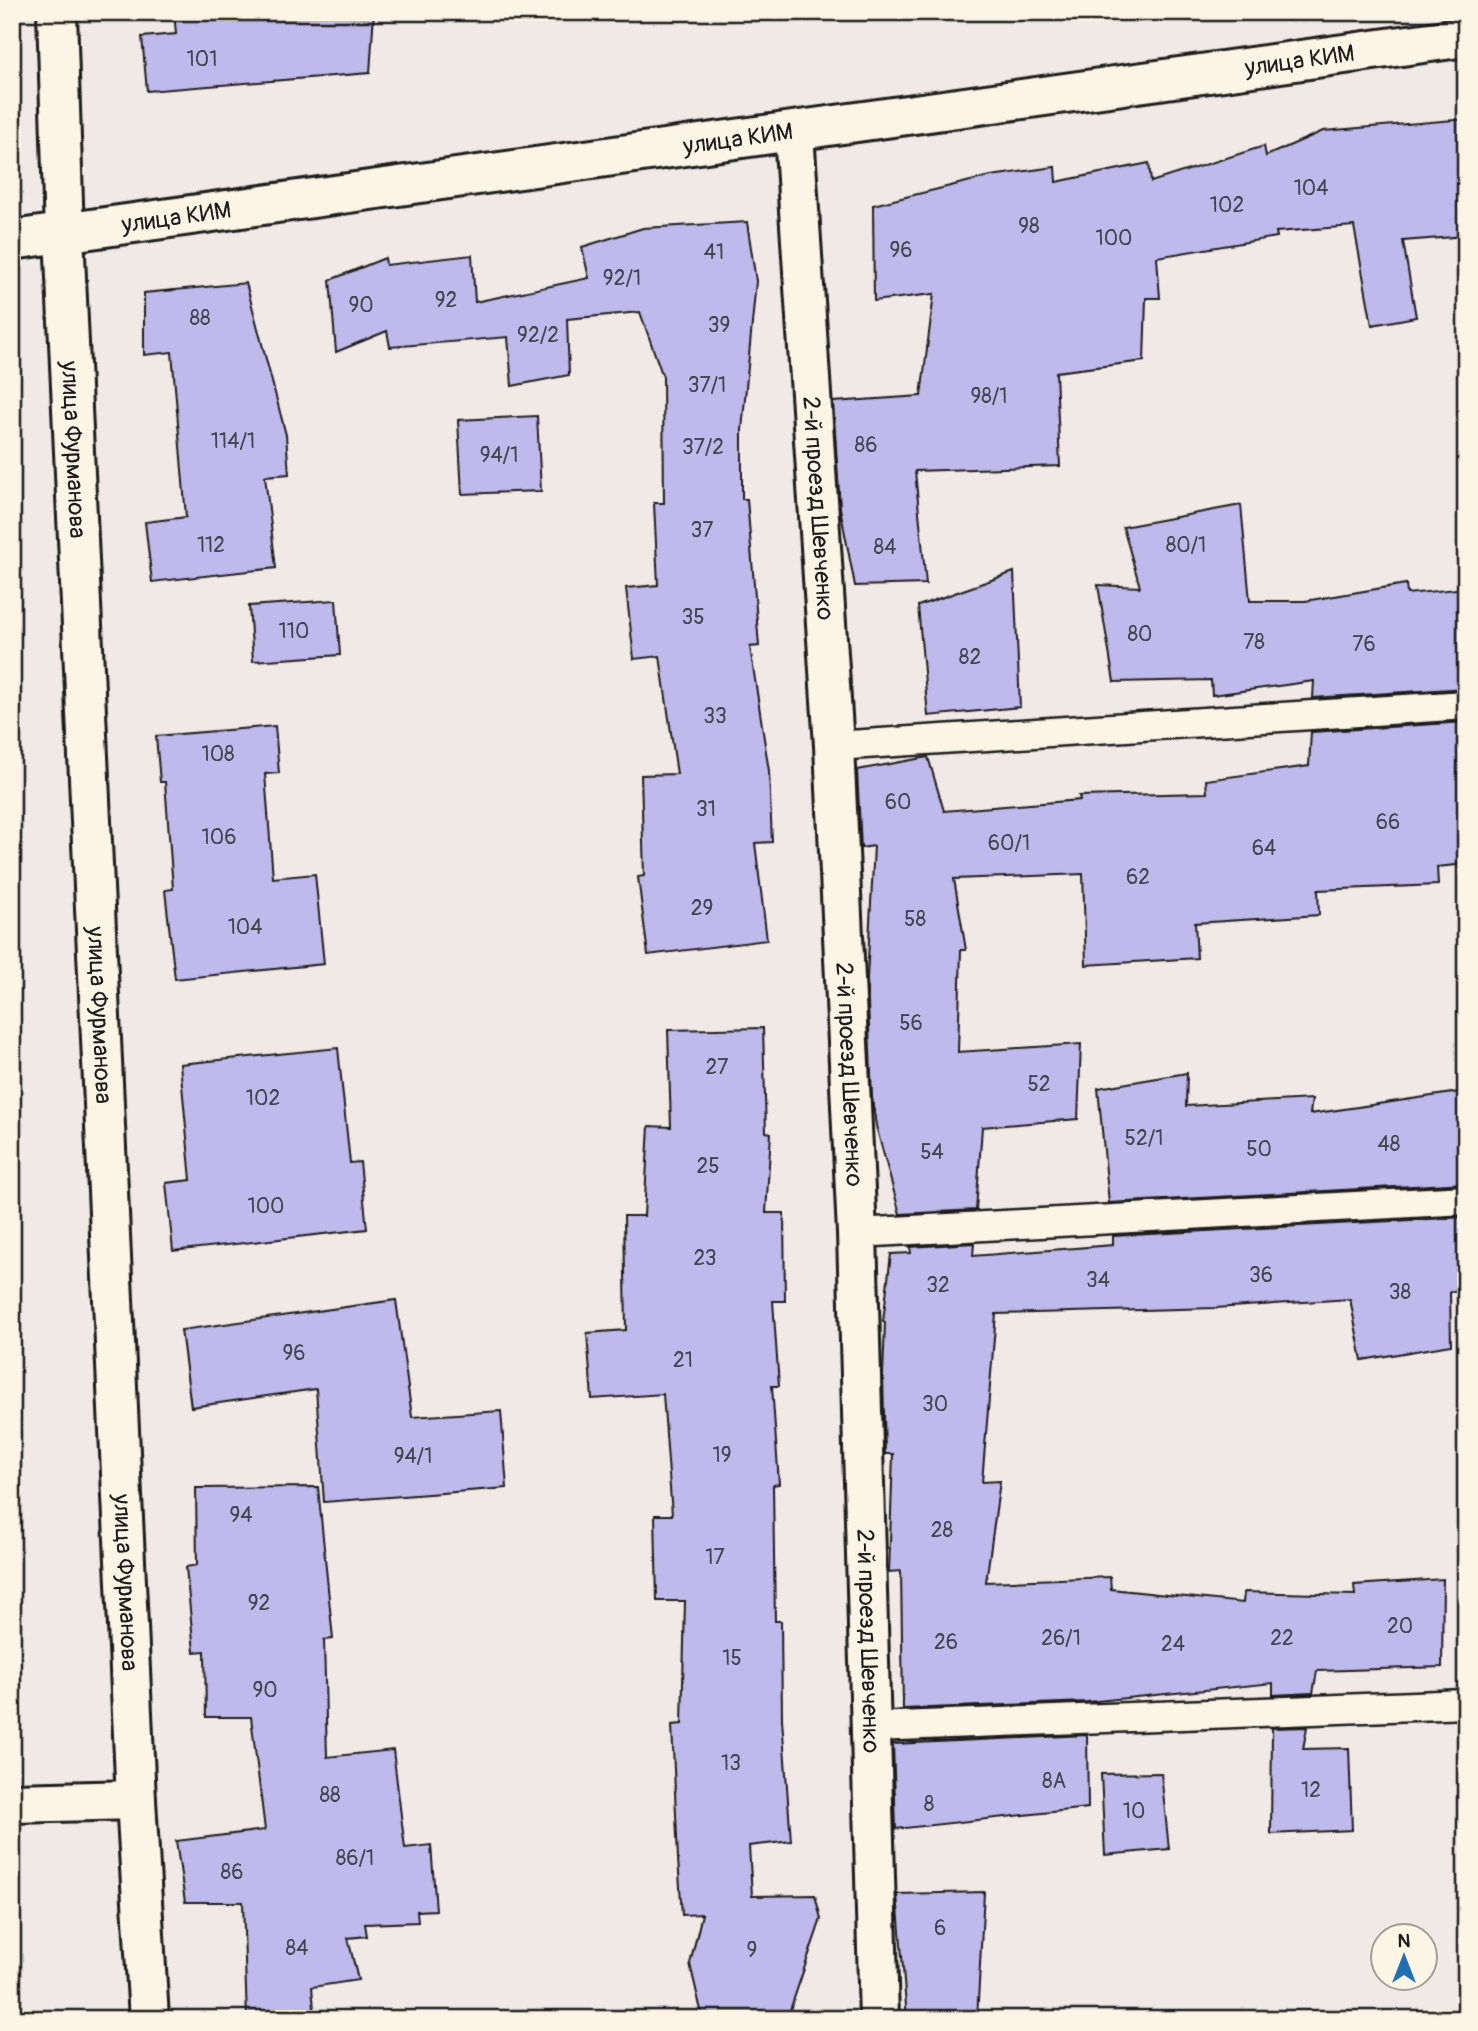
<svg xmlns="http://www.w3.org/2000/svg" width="1478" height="2031" viewBox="0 0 1478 2031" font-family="Pangolin,sans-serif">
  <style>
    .building { fill: #c0b9eb; stroke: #1c1c1c; stroke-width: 2 }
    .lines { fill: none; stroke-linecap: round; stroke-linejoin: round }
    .service-casing { stroke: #1c1c1c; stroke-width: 33 }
    .minor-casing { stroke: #1c1c1c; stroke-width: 44 }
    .tertiary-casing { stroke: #1c1c1c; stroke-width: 44 }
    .service { stroke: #fcf5e5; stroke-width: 28 }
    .minor { stroke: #fcf5e5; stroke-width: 38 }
    .tertiary { stroke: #fcf5e5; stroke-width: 38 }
    .labels { text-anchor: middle; stroke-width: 5; stroke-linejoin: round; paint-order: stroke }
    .number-label { font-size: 21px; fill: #454350 }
    .street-label { font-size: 24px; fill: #1c1c1c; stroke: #fcf5e5 }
  </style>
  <rect width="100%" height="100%" fill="#f0e9e6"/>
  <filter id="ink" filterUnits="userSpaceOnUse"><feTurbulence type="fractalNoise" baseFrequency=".0143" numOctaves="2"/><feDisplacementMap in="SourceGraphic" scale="14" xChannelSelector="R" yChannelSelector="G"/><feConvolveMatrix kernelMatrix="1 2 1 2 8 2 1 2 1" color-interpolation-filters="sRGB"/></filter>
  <g filter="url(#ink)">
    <!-- building -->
    <g class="building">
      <path d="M 174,12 L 374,12 L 370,73 L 147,91 L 142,37 L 176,34 Z"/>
      <path d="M 1466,119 L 1466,236 L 1403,241 L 1416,317 L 1372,325 L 1354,226 L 1276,232 L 1277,237 L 1157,257 L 1160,298 L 1146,298 L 1144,361 L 1056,372 L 1060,466 L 915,471 L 926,584 L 855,586 L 840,508 L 833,402 L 921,396 L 934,294 L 874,301 L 873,205 L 991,176 L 1055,167 L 1056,182 L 1149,163 L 1151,182 L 1264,146 L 1266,156 L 1323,131 Z"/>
      <path d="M 747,222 L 756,281 L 742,430 L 742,499 L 747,499 L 759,646 L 750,647 L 769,771 L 772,842 L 755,843 L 767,940 L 648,955 L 638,877 L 644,876 L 641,775 L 677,774 L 660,656 L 634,659 L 626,588 L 658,585 L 654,503 L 664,503 L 663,377 L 640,312 L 567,319 L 569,375 L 512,386 L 508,337 L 390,347 L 387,331 L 336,352 L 330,280 L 385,258 L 386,265 L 472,255 L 475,302 L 589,278 L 582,247 L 643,228 Z"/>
      <path d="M 246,283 L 286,435 L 289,474 L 265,476 L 276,568 L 152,582 L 145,522 L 186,517 L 172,352 L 144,355 L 144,293 Z"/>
      <path d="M 537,416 L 541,491 L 462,494 L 458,420 Z"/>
      <path d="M 1241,505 L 1250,601 L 1305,601 L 1406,584 L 1407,594 L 1466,588 L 1466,688 L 1313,698 L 1314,681 L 1212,695 L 1211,680 L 1114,682 L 1098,585 L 1140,587 L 1123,527 Z"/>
      <path d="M 1014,572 L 1020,707 L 928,716 L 918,606 Z"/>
      <path d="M 336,600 L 340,655 L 253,661 L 249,606 Z"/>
      <path d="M 1466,722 L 1466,864 L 1437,867 L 1438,885 L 1318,890 L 1319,915 L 1195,923 L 1197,958 L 1086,965 L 1083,874 L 954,879 L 966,950 L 961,950 L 958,1052 L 1081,1044 L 1078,1119 L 982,1127 L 976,1210 L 900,1214 L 876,1126 L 872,1097 L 867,979 L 874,846 L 861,848 L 857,770 L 928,757 L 944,811 L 1080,800 L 1079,796 L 1207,793 L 1206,780 L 1309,766 L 1311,732 Z"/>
      <path d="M 275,726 L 279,773 L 265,774 L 273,878 L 315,874 L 324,964 L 175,979 L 165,890 L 173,889 L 165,782 L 160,782 L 156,736 Z"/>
      <path d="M 763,1028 L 766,1132 L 771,1133 L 766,1213 L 784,1213 L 785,1301 L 773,1301 L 779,1386 L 772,1386 L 779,1484 L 773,1485 L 775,1621 L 781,1621 L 782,1719 L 791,1841 L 749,1846 L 752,1896 L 815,1895 L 821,1919 L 787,2019 L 703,2019 L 690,1964 L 702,1914 L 682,1915 L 678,1859 L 672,1725 L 682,1724 L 685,1601 L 657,1601 L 655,1515 L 672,1515 L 663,1394 L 592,1399 L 587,1333 L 626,1330 L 624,1216 L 644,1216 L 649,1126 L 671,1127 L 668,1030 Z"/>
      <path d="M 338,1048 L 350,1163 L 360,1162 L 367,1229 L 173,1251 L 166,1183 L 191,1180 L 180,1064 Z"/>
      <path d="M 1187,1073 L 1186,1106 L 1312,1099 L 1310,1114 L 1466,1091 L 1466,1183 L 1109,1203 L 1098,1088 Z"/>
      <path d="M 1466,1217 L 1466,1291 L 1450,1292 L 1451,1345 L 1362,1360 L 1350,1299 L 1215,1308 L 996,1314 L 982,1482 L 1000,1481 L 986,1582 L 1110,1577 L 1111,1589 L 1243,1603 L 1244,1592 L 1355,1595 L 1354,1585 L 1443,1579 L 1442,1667 L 1317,1671 L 1313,1693 L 1273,1695 L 1273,1683 L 1087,1702 L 903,1709 L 901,1571 L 889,1572 L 893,1454 L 885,1454 L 883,1375 L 885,1322 L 883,1322 L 891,1254 L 911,1253 L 910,1247 L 974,1243 L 973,1256 L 1113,1245 L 1113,1236 Z"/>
      <path d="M 396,1300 L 412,1417 L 501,1411 L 507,1488 L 324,1502 L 316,1389 L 191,1407 L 181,1330 Z"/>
      <path d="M 318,1487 L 333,1639 L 324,1640 L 327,1757 L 393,1750 L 405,1848 L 431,1845 L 436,1910 L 417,1911 L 418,1922 L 365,1924 L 367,1936 L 348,1938 L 358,1980 L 312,1987 L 315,2019 L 247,2019 L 243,1902 L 185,1902 L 176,1841 L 265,1830 L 251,1717 L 206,1717 L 205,1651 L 194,1652 L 186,1567 L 197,1565 L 196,1488 Z"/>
      <path d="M 1307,1727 L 1303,1749 L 1349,1748 L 1352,1830 L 1271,1834 L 1272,1728 Z"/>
      <path d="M 1087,1735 L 1088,1808 L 896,1829 L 893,1744 Z"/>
      <path d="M 1161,1773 L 1169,1849 L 1105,1855 L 1101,1774 Z"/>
      <path d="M 984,1892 L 977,2019 L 907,2019 L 897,1894 Z"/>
    </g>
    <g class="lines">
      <defs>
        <g id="service">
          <path d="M 834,746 L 1466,705"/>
          <path d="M 857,1233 L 1466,1200"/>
          <path d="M 873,1727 L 1466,1704"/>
        </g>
        <g id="minor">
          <path id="s1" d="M 57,12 L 64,234 L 136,1800 L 149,2019"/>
          <path id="s2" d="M 794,133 L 834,746 L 857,1233 L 879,2019"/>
          <path d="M 12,1803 L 136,1800"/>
        </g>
        <g id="tertiary">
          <path id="s3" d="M 12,240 L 1466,37"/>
        </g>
      </defs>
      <!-- service casing -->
      <use href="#service" class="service-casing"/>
      <!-- minor casing -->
      <use href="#minor" class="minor-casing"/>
      <!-- tertiary casing -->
      <use href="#tertiary" class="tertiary-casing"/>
      <!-- service -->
      <use href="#service" class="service"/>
      <!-- minor -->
      <use href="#minor" class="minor"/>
      <!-- tertiary -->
      <use href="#tertiary" class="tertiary"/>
    </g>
  </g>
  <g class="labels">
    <!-- number labels -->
    <g class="number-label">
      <text x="202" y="66">101</text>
      <text x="1311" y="195">104</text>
      <text x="1227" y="212">102</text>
      <text x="1029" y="233">98</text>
      <text x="1114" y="245">100</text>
      <text x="901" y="257">96</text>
      <text x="714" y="259">41</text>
      <text x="622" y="285">92/1</text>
      <text x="446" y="307">92</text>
      <text x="361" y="312">90</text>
      <text x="200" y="325">88</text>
      <text x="719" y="332">39</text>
      <text x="538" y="342">92/2</text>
      <text x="707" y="392">37/1</text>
      <text x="989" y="403">98/1</text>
      <text x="233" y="448">114/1</text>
      <text x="866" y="452">86</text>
      <text x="703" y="454">37/2</text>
      <text x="499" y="462">94/1</text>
      <text x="702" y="537">37</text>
      <text x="211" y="552">112</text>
      <text x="1186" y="552">80/1</text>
      <text x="885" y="554">84</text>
      <text x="693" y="624">35</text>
      <text x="294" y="638">110</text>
      <text x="1140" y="641">80</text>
      <text x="1254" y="649">78</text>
      <text x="1364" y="651">76</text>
      <text x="970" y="664">82</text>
      <text x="715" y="723">33</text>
      <text x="218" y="761">108</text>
      <text x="898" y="809">60</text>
      <text x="706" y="816">31</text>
      <text x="1388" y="829">66</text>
      <text x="219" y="844">106</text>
      <text x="1009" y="850">60/1</text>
      <text x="1264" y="855">64</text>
      <text x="1138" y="884">62</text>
      <text x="702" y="915">29</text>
      <text x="915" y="926">58</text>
      <text x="245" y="934">104</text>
      <text x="911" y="1030">56</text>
      <text x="717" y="1074">27</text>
      <text x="1039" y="1091">52</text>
      <text x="263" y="1105">102</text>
      <text x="1144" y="1145">52/1</text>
      <text x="1389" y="1151">48</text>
      <text x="1259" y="1156">50</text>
      <text x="932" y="1159">54</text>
      <text x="708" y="1173">25</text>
      <text x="266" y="1213">100</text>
      <text x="705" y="1265">23</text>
      <text x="1261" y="1282">36</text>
      <text x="1098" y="1287">34</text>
      <text x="938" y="1292">32</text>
      <text x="1400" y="1299">38</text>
      <text x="294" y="1360">96</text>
      <text x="683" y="1367">21</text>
      <text x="935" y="1411">30</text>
      <text x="722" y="1462">19</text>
      <text x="413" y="1463">94/1</text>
      <text x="241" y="1522">94</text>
      <text x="942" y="1537">28</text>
      <text x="715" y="1564">17</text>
      <text x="259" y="1610">92</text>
      <text x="1400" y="1633">20</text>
      <text x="1061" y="1645">26/1</text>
      <text x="1282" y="1645">22</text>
      <text x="946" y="1649">26</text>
      <text x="1173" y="1651">24</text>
      <text x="732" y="1665">15</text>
      <text x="265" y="1697">90</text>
      <text x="731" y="1770">13</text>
      <text x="1054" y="1788">8А</text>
      <text x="1311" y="1797">12</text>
      <text x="330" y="1802">88</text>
      <text x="929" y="1811">8</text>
      <text x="1134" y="1818">10</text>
      <text x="355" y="1865">86/1</text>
      <text x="232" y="1879">86</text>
      <text x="940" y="1935">6</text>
      <text x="297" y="1955">84</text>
      <text x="752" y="1957">9</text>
    </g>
    <!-- street labels -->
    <g class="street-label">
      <text dy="8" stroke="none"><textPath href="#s3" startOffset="1300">улица КИМ</textPath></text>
      <text dy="8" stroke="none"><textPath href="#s3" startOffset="733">улица КИМ</textPath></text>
      <text dy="8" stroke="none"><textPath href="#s3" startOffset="166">улица КИМ</textPath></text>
      <text dy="8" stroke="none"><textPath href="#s1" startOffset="438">улица Фурманова</textPath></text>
      <text dy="8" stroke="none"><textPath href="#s2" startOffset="376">2-й проезд Шевченко</textPath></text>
      <text dy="8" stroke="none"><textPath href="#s1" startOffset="1004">улица Фурманова</textPath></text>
      <text dy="8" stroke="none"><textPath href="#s2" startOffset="943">2-й проезд Шевченко</textPath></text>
      <text dy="8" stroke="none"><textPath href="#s1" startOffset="1572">улица Фурманова</textPath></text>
      <text dy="8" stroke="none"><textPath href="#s2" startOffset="1510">2-й проезд Шевченко</textPath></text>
    </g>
  </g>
  <!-- margin -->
  <rect width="1478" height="2031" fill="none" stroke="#fcf5e5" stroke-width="42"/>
  <rect x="21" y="21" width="1436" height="1989" fill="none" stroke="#1c1c1c" stroke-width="2.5" filter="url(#ink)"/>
  <!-- north arrow -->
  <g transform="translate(1404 1957)"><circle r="33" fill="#fcf5e5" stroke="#a29e95" stroke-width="2"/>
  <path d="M0-5L12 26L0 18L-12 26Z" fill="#1f6fb2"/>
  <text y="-10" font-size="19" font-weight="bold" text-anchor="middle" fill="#1c1c1c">N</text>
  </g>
</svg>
